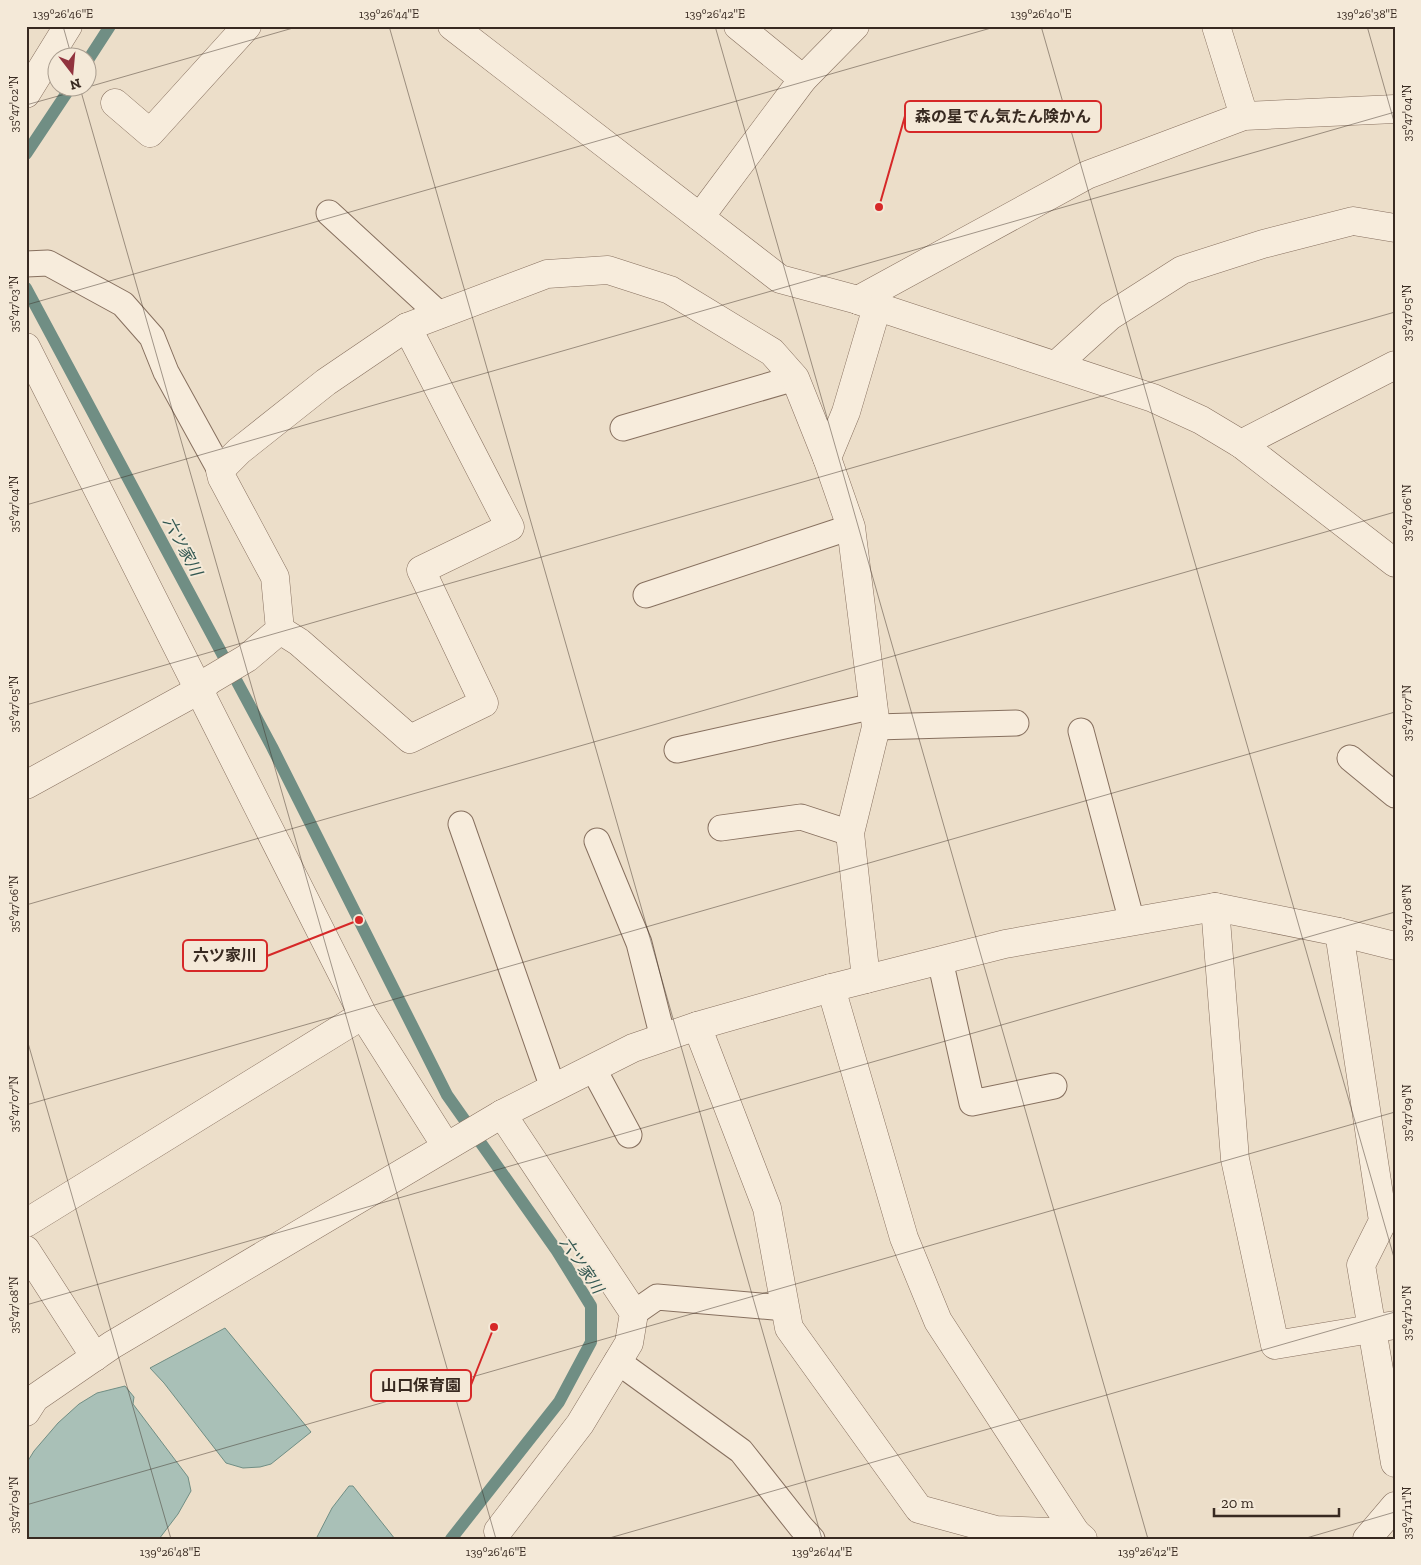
<svg xmlns="http://www.w3.org/2000/svg" width="1421" height="1565" viewBox="0 0 1421 1565" font-family="'Zilla Slab','Noto Sans JP',serif">
  <style>
    .water { fill: #a9c0b7; stroke: #708e84 }
    .lines { fill: none; stroke-linecap: round; stroke-linejoin: round }
    .stream { stroke: #708e84; stroke-width: 12 }
    .service-casing { stroke: #87705f; stroke-width: 27 }
    .minor-casing { stroke: #87705f; stroke-width: 29 }
    .tertiary-casing { stroke: #87705f; stroke-width: 29 }
    .service { stroke: #f7ecdc; stroke-width: 25 }
    .minor { stroke: #f7ecdc; stroke-width: 28 }
    .tertiary { stroke: #f7ecdc; stroke-width: 28 }
    .ticks { fill: none; stroke: #382a21; stroke-width: 1; stroke-opacity: 0.45 }
    .labels { text-anchor: middle; stroke-width: 4; stroke-linejoin: round; paint-order: stroke }
    .water-label { font-size: 16px; font-style: italic; fill: #325751; stroke: #f4e9d8 }
    .leader { fill: none; stroke: #d62828; stroke-width: 2 }
    .callout-dot { fill: #d62828; stroke: #f4e9d8; stroke-width: 2 }
    .callout { fill: #f4e9d8; stroke: #d62828; stroke-width: 2 }
    .callout-label { font-size: 16px; text-anchor: middle; font-weight: bold; fill: #382a21 }
    .neatline { fill: none; stroke: #382a21; stroke-width: 2 }
    .ticks-label { font-size: 12px; text-anchor: middle; fill: #382a21 }
  </style>
  <rect width="100%" height="100%" fill="#ecdec9"/>
  <!-- water -->
  <g class="water">
    <path d="M 225,1328 L 311,1432 L 271,1464 L 260,1467 L 243,1468 L 226,1463 L 164,1383 L 150,1368 Z"/>
    <path d="M 125,1386 L 134,1397 L 133,1404 L 188,1477 L 191,1491 L 178,1514 L 159,1539 L 26,1539 L 26,1464 L 34,1451 L 58,1423 L 79,1404 L 97,1393 Z"/>
    <path d="M 349,1486 L 353,1486 L 395,1539 L 316,1539 L 332,1508 Z"/>
  </g>
  <g class="lines">
    <!-- stream -->
    <g class="stream">
      <path d="M 88,60 L 110,26"/>
      <path d="M 26,154 L 70,88"/>
      <path d="M 26,288 L 272,747 L 447,1095 L 557,1251 L 591,1306 L 591,1342 L 559,1402 L 451,1539"/>
    </g>
    <defs>
      <g id="service">
        <path d="M 329,213 L 440,315"/>
        <path d="M 26,264 L 48,263 L 123,304 L 152,337 L 166,372 L 220,470"/>
        <path d="M 623,428 L 795,378"/>
        <path d="M 646,595 L 851,527"/>
        <path d="M 876,727 L 1016,723"/>
        <path d="M 1081,731 L 1132,922"/>
        <path d="M 677,750 L 874,706"/>
        <path d="M 1350,758 L 1395,795"/>
        <path d="M 461,824 L 553,1088"/>
        <path d="M 721,828 L 801,817 L 850,833"/>
        <path d="M 597,841 L 639,943 L 663,1038"/>
        <path d="M 940,960 L 972,1103 L 1054,1086"/>
        <path d="M 593,1068 L 629,1135"/>
        <path d="M 634,1313 L 657,1297 L 785,1308"/>
        <path d="M 617,1361 L 741,1451 L 801,1527 L 812,1539"/>
      </g>
      <g id="minor">
        <path d="M 738,26 L 803,79"/>
        <path d="M 1216,26 L 1244,116"/>
        <path d="M 26,94 L 68,26"/>
        <path d="M 115,103 L 150,133 L 247,26"/>
        <path d="M 700,217 L 803,79 L 855,26"/>
        <path d="M 858,300 L 1087,175 L 1244,116 L 1395,109"/>
        <path d="M 860,301 L 1153,398 L 1201,420 L 1241,444 L 1395,563"/>
        <path d="M 26,347 L 363,1015 L 446,1146"/>
        <path d="M 1056,365 L 1110,316 L 1182,270 L 1263,244 L 1353,221 L 1395,228"/>
        <path d="M 1241,444 L 1395,365"/>
        <path d="M 280,630 L 299,642 L 410,739 L 484,703 L 421,570 L 510,527 L 407,327"/>
        <path d="M 26,785 L 199,690 L 210,680 L 247,658 L 280,630 L 275,577 L 222,478 L 220,470 L 239,451 L 326,382 L 407,327 L 547,274 L 608,270 L 670,290 L 772,352 L 795,378 L 827,458"/>
        <path d="M 1215,907 L 1235,1159 L 1275,1345 L 1395,1325"/>
        <path d="M 1339,932 L 1383,1221 L 1361,1265 L 1395,1463"/>
        <path d="M 866,979 L 850,833 L 876,727 L 851,527 L 827,458 L 846,412 L 877,307"/>
        <path d="M 831,988 L 904,1238 L 938,1321 L 1076,1533"/>
        <path d="M 697,1026 L 767,1208 L 789,1328 L 919,1509 L 996,1530 L 1076,1533 L 1083,1539"/>
        <path d="M 26,1223 L 363,1015"/>
        <path d="M 26,1250 L 95,1357"/>
        <path d="M 26,1412 L 35,1398 L 112,1345 L 502,1114 L 633,1048 L 697,1026 L 831,988 L 1005,944 L 1215,907 L 1339,932 L 1395,946"/>
        <path d="M 498,1531 L 580,1424 L 629,1343 L 634,1313 L 502,1114"/>
        <path d="M 1367,1539 L 1395,1506"/>
      </g>
      <path id="tertiary" d="M 452,26 L 780,279 L 858,300"/>
    </defs>
    <!-- service casing -->
    <use href="#service" class="service-casing"/>
    <!-- minor casing -->
    <use href="#minor" class="minor-casing"/>
    <!-- tertiary casing -->
    <use href="#tertiary" class="tertiary-casing"/>
    <!-- service -->
    <use href="#service" class="service"/>
    <!-- minor -->
    <use href="#minor" class="minor"/>
    <!-- tertiary -->
    <use href="#tertiary" class="tertiary"/>
  </g>
  <!-- ticks -->
  <path class="ticks" d="M 63,26 L 72,58M 389,26 L 822,1539M 715,26 L 1148,1539M 1041,26 L 1395,1261M 1367,26 L 1395,125M 88,87 L 300,26M 80,88 L 496,1539M 26,105 L 87,88M 26,305 L 998,26M 26,505 L 1395,112M 26,705 L 1395,312M 26,905 L 1395,512M 26,1036 L 171,1539M 26,1105 L 1395,712M 26,1305 L 1395,912M 26,1505 L 1395,1112M 606,1539 L 1395,1312M 1303,1539 L 1395,1512"/>
  <g class="labels">
    <!-- water labels -->
    <g class="water-label">
      <text transform="translate(183 546) rotate(62)" y="6">六ツ家川</text>
      <text transform="translate(582 1265) rotate(56)" y="6">六ツ家川</text>
    </g>
  </g>
  <!-- callouts -->
  <path class="leader" d="M879 207L905 116M359 920L267 956M494 1327L471 1385"/>
  <g class="callout-dot">
    <circle cx="879" cy="207" r="5"/>
    <circle cx="359" cy="920" r="5"/>
    <circle cx="494" cy="1327" r="5"/>
  </g>
  <g class="callout">
    <rect x="905" y="101" width="196" height="31" rx="5"/>
    <rect x="183" y="940" width="84" height="31" rx="5"/>
    <rect x="371" y="1370" width="100" height="31" rx="5"/>
  </g>
  <g class="callout-label">
    <text x="1003" y="122">森の星でん気たん険かん</text>
    <text x="225" y="961">六ツ家川</text>
    <text x="421" y="1391">山口保育園</text>
  </g>
  <!-- border -->
  <rect width="1421" height="1565" fill="none" stroke="#f4e9d8" stroke-width="55"/>
  <!-- north arrow -->
  <g transform="translate(72 72) rotate(164)"><circle r="24" fill="#f4e9d8" stroke="#a99d8f"/>
  <path d="M0-4L9 19L0 12L-9 19Z" fill="#91333e"/>
  <text y="-8" font-size="14" font-weight="bold" text-anchor="middle" fill="#382a21">N</text>
  </g>
  <!-- scale -->
  <path d="M1214 1508v8h125v-8" fill="none" stroke="#382a21" stroke-width="2.5"/>
  <text x="1221" y="1508" font-size="15" fill="#382a21" stroke="#f4e9d8" stroke-width="4" paint-order="stroke">20 m</text>
  <rect x="28" y="28" width="1366" height="1510" class="neatline"/>
  <g class="ticks-label">
    <text x="63" y="18">139°26'46"E</text>
    <text x="389" y="18">139°26'44"E</text>
    <text x="715" y="18">139°26'42"E</text>
    <text x="1041" y="18">139°26'40"E</text>
    <text x="1367" y="18">139°26'38"E</text>
    <text transform="translate(14 104) rotate(-90)" y="4">35°47'02"N</text>
    <text transform="translate(1407 113) rotate(-90)" y="4">35°47'04"N</text>
    <text transform="translate(14 304) rotate(-90)" y="4">35°47'03"N</text>
    <text transform="translate(1407 313) rotate(-90)" y="4">35°47'05"N</text>
    <text transform="translate(14 504) rotate(-90)" y="4">35°47'04"N</text>
    <text transform="translate(1407 513) rotate(-90)" y="4">35°47'06"N</text>
    <text transform="translate(14 704) rotate(-90)" y="4">35°47'05"N</text>
    <text transform="translate(1407 713) rotate(-90)" y="4">35°47'07"N</text>
    <text transform="translate(14 904) rotate(-90)" y="4">35°47'06"N</text>
    <text transform="translate(1407 913) rotate(-90)" y="4">35°47'08"N</text>
    <text transform="translate(14 1104) rotate(-90)" y="4">35°47'07"N</text>
    <text transform="translate(1407 1113) rotate(-90)" y="4">35°47'09"N</text>
    <text transform="translate(14 1305) rotate(-90)" y="4">35°47'08"N</text>
    <text transform="translate(1407 1313) rotate(-90)" y="4">35°47'10"N</text>
    <text transform="translate(14 1505) rotate(-90)" y="4">35°47'09"N</text>
    <text transform="translate(1407 1513) rotate(-90)" y="4">35°47'11"N</text>
    <text x="170" y="1556">139°26'48"E</text>
    <text x="496" y="1556">139°26'46"E</text>
    <text x="822" y="1556">139°26'44"E</text>
    <text x="1148" y="1556">139°26'42"E</text>
  </g>
</svg>
